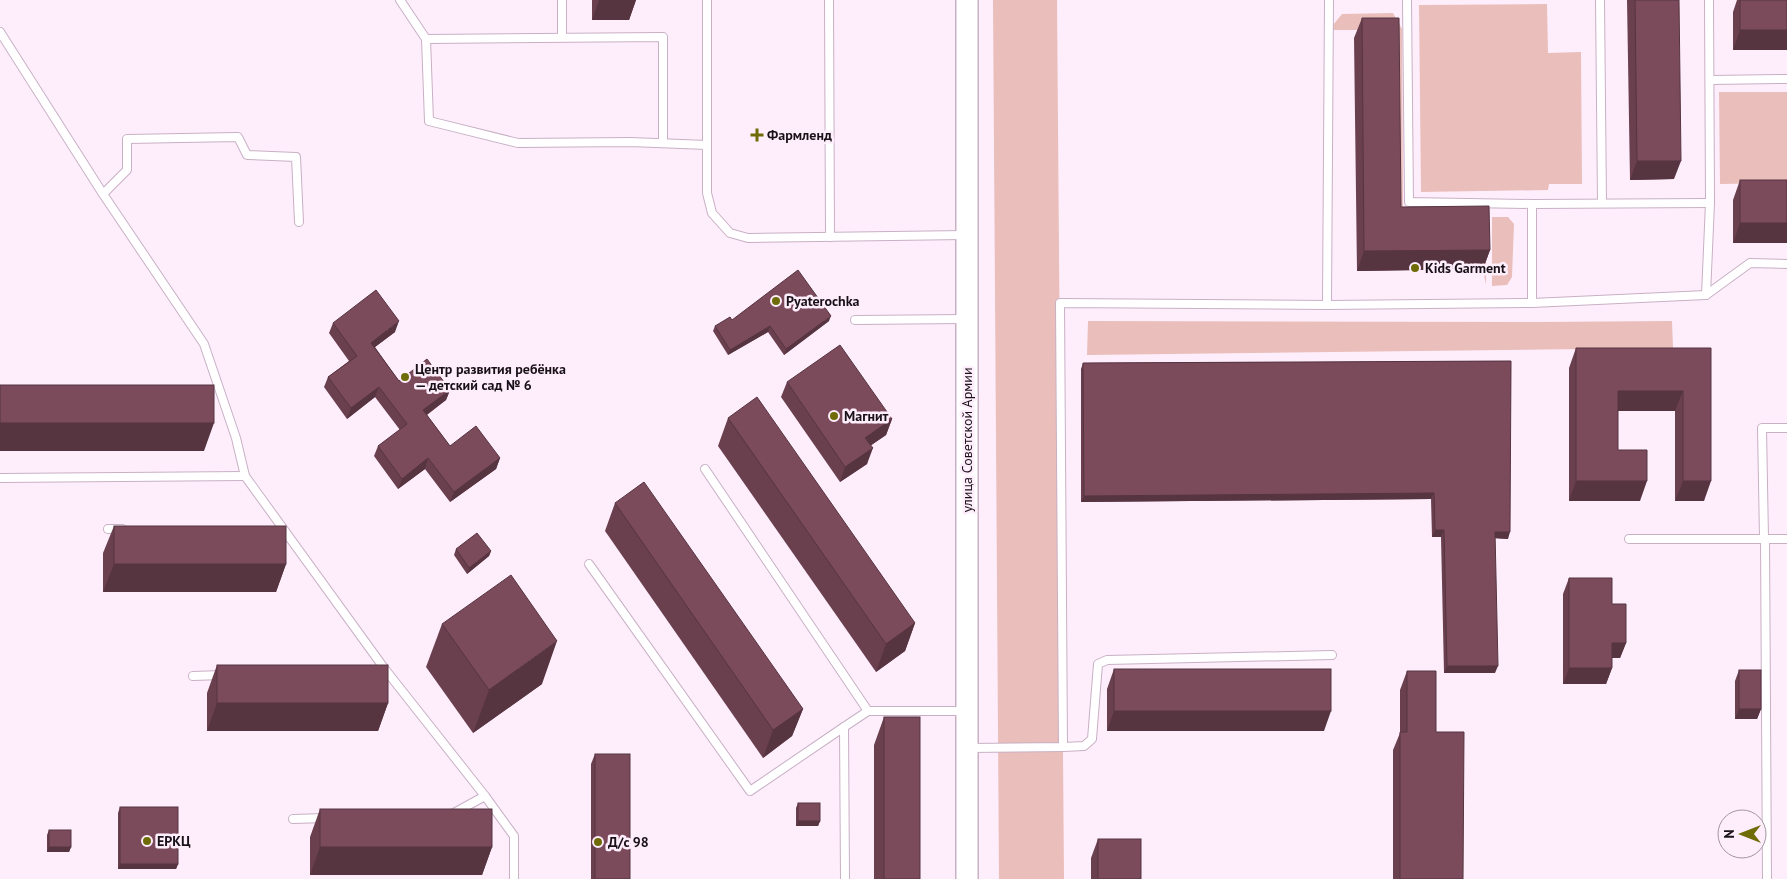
<svg xmlns="http://www.w3.org/2000/svg" width="1787" height="879" viewBox="0 0 1787 879" font-family="'PT Sans',sans-serif">
  <style>
    .green { fill: #eabeba }
    .lines { fill: none; stroke-linecap: round; stroke-linejoin: round }
    .lane-casing { stroke: #c8b0c5; stroke-width: 10 }
    .secondary-casing { stroke: #c8b0c5; stroke-width: 24 }
    .lane { stroke: #fff; stroke-width: 8 }
    .secondary { stroke: #fff; stroke-width: 21 }
    .wall { fill: #6a404f }
    .shaded-wall { fill: #563440 }
    .building { fill: #7b4b5c; stroke: #563440 }
    .poi-dot { fill: #6f6b07; stroke: #feeefc; stroke-width: 2 }
    .labels { text-anchor: middle; stroke-width: 5; stroke-linejoin: round; paint-order: stroke }
    .poi-label { font-size: 14px; font-weight: bold; fill: #191118; stroke: #feeefc; text-anchor: start }
    .street-label { font-size: 14px; fill: #191118; stroke: #feeefc }
  </style>
  <rect width="100%" height="100%" fill="#feeefc"/>
  <!-- green -->
  <g class="green">
    <path d="M 993,0 L 1057,0 L 1064,879 L 999,879 Z"/>
    <path d="M 1547,4 L 1548,53 L 1581,52 L 1582,184 L 1549,184 L 1548,190 L 1421,192 L 1419,5 Z"/>
    <path d="M 1393,13 L 1402,29 L 1403,214 L 1486,215 L 1486,285 L 1483,269 L 1393,219 L 1392,30 L 1329,30 L 1342,14 Z"/>
    <path d="M 1719,92 L 1787,92 L 1787,183 L 1720,184 Z"/>
    <path d="M 1492,217 L 1508,217 L 1514,224 L 1512,277 L 1507,285 L 1492,286 Z"/>
    <path d="M 1088,321 L 1536,322 L 1672,321 L 1673,348 L 1087,355 Z"/>
  </g>
  <g class="lines">
    <defs>
      <g id="lane">
        <path d="M 400,0 L 426,39 L 429,121 L 518,143 L 630,142 L 707,145 L 707,193 L 712,213 L 730,233 L 748,238 L 965,235"/>
        <path d="M 829,0 L 830,237"/>
        <path d="M 1407,0 L 1409,202 L 1532,204"/>
        <path d="M 1600,0 L 1602,203"/>
        <path d="M 0,32 L 103,194 L 204,344 L 236,438 L 245,476 L 384,668 L 485,796 L 514,836 L 514,879"/>
        <path d="M 562,37 L 562,0"/>
        <path d="M 426,39 L 663,37 L 663,142"/>
        <path d="M 1711,80 L 1787,79"/>
        <path d="M 707,145 L 707,0"/>
        <path d="M 103,194 L 127,170 L 127,139 L 238,137 L 247,155 L 296,157 L 299,222"/>
        <path d="M 1706,295 L 1710,203 L 1709,0"/>
        <path d="M 1532,303 L 1532,204 L 1710,203"/>
        <path d="M 1327,305 L 1532,303 L 1706,295 L 1750,263 L 1787,264"/>
        <path d="M 855,320 L 965,319"/>
        <path d="M 705,469 L 868,711"/>
        <path d="M 0,478 L 245,476"/>
        <path d="M 108,529 L 122,529"/>
        <path d="M 1764,538 L 1762,428 L 1787,428"/>
        <path d="M 1765,538 L 1767,879"/>
        <path d="M 1629,539 L 1787,539"/>
        <path d="M 589,564 L 750,791 L 844,727"/>
        <path d="M 193,676 L 222,675"/>
        <path d="M 1063,747 L 1084,746 L 1092,739 L 1098,664 L 1107,660 L 1332,655"/>
        <path d="M 968,748 L 1063,747 L 1060,303 L 1327,305 L 1329,0"/>
        <path d="M 454,813 L 485,796"/>
        <path d="M 293,819 L 325,818"/>
        <path d="M 845,879 L 844,727 L 868,711 L 965,711"/>
      </g>
      <path id="secondary" d="M 967,0 L 967,879"/>
    </defs>
    <!-- lane casing -->
    <use href="#lane" class="lane-casing"/>
    <!-- secondary casing -->
    <use href="#secondary" class="secondary-casing"/>
    <!-- lane -->
    <use href="#lane" class="lane"/>
    <!-- secondary -->
    <use href="#secondary" class="secondary"/>
  </g>
  <!-- wall -->
  <g class="wall">
    <path d="M 592,0 L 636,0 L 629,20 L 592,20 Z"/>
    <path d="M 1627,0 L 1679,0 L 1674,179 L 1630,180 Z"/>
    <path d="M 1737,0 L 1787,0 L 1787,50 L 1733,50 L 1733,12 Z"/>
    <path d="M 1362,18 L 1401,207 L 1490,250 L 1483,269 L 1357,271 L 1354,38 Z"/>
    <path d="M 1740,180 L 1787,243 L 1733,243 L 1733,200 Z"/>
    <path d="M 732,320 L 829,321 L 784,355 L 768,332 L 728,355 L 713,331 L 715,326 Z"/>
    <path d="M 333,323 L 395,332 L 375,347 L 399,381 L 450,390 L 446,400 L 427,415 L 450,446 L 500,458 L 496,469 L 450,502 L 425,469 L 398,489 L 374,456 L 378,446 L 400,430 L 375,397 L 347,419 L 324,387 L 328,377 L 349,361 L 329,333 Z"/>
    <path d="M 1576,348 L 1711,348 L 1704,501 L 1675,501 L 1675,411 L 1618,411 L 1618,450 L 1640,501 L 1569,501 L 1569,368 Z"/>
    <path d="M 1511,361 L 1508,539 L 1495,538 L 1495,673 L 1444,673 L 1441,537 L 1432,537 L 1431,499 L 1081,502 L 1081,369 L 1083,363 Z"/>
    <path d="M 787,382 L 892,419 L 886,435 L 871,445 L 867,464 L 840,482 L 781,397 Z"/>
    <path d="M 728,418 L 915,623 L 905,651 L 876,672 L 718,446 Z"/>
    <path d="M 615,503 L 803,709 L 792,736 L 763,758 L 605,531 Z"/>
    <path d="M 114,526 L 286,564 L 276,592 L 103,592 L 103,553 Z"/>
    <path d="M 456,549 L 491,551 L 489,556 L 467,574 L 454,555 Z"/>
    <path d="M 1569,578 L 1612,604 L 1626,643 L 1620,658 L 1612,658 L 1612,668 L 1606,684 L 1563,684 L 1563,594 Z"/>
    <path d="M 442,624 L 542,684 L 473,733 L 426,667 Z"/>
    <path d="M 217,665 L 388,703 L 378,731 L 207,731 L 207,693 Z"/>
    <path d="M 1114,669 L 1324,731 L 1107,731 L 1107,689 Z"/>
    <path d="M 1739,670 L 1761,709 L 1757,719 L 1735,719 L 1735,681 Z"/>
    <path d="M 1407,671 L 1436,732 L 1463,879 L 1393,879 L 1393,750 L 1400,733 L 1400,690 Z"/>
    <path d="M 884,717 L 920,879 L 874,879 L 874,745 Z"/>
    <path d="M 595,754 L 630,879 L 591,879 L 591,764 Z"/>
    <path d="M 798,803 L 820,821 L 818,826 L 796,826 L 796,808 Z"/>
    <path d="M 120,807 L 178,864 L 176,869 L 118,869 L 118,813 Z"/>
    <path d="M 320,809 L 492,847 L 482,875 L 310,875 L 310,837 Z"/>
    <path d="M 49,830 L 71,847 L 69,852 L 47,852 L 47,835 Z"/>
    <path d="M 1098,839 L 1141,879 L 1091,879 L 1091,858 Z"/>
  </g>
  <!-- shaded-wall -->
  <g class="shaded-wall">
    <path d="M 599,0 L 636,0 L 629,20 L 592,20 Z"/>
    <path d="M 1740,30 L 1787,30 L 1787,50 L 1733,50 Z"/>
    <path d="M 1637,161 L 1681,161 L 1674,179 L 1630,180 Z"/>
    <path d="M 1740,223 L 1787,223 L 1787,243 L 1733,243 Z"/>
    <path d="M 1490,250 L 1483,269 L 1357,271 L 1364,251 Z"/>
    <path d="M 831,316 L 829,321 L 784,355 L 786,349 Z"/>
    <path d="M 399,321 L 395,332 L 367,353 L 371,343 Z"/>
    <path d="M 770,326 L 768,332 L 728,355 L 730,350 Z"/>
    <path d="M 379,387 L 375,397 L 347,419 L 351,408 Z"/>
    <path d="M 450,390 L 446,400 L 419,420 L 423,410 Z"/>
    <path d="M 1618,391 L 1683,391 L 1675,411 L 1611,411 Z"/>
    <path d="M 892,419 L 886,435 L 860,453 L 865,438 Z"/>
    <path d="M 0,423 L 214,423 L 204,451 L 0,451 Z"/>
    <path d="M 873,448 L 867,464 L 840,482 L 845,467 Z"/>
    <path d="M 428,458 L 425,469 L 398,489 L 402,479 Z"/>
    <path d="M 500,458 L 496,469 L 450,502 L 454,492 Z"/>
    <path d="M 1576,481 L 1647,481 L 1640,501 L 1569,501 Z"/>
    <path d="M 1683,481 L 1711,481 L 1704,501 L 1675,501 Z"/>
    <path d="M 1434,493 L 1431,499 L 1081,502 L 1084,496 Z"/>
    <path d="M 1435,530 L 1444,530 L 1441,537 L 1432,537 Z"/>
    <path d="M 1495,532 L 1510,532 L 1508,539 L 1492,538 Z"/>
    <path d="M 491,551 L 489,556 L 467,574 L 469,568 Z"/>
    <path d="M 114,564 L 286,564 L 276,592 L 103,592 Z"/>
    <path d="M 915,623 L 905,651 L 876,672 L 886,644 Z"/>
    <path d="M 557,641 L 542,684 L 473,733 L 489,690 Z"/>
    <path d="M 1612,643 L 1626,643 L 1620,658 L 1606,658 Z"/>
    <path d="M 1447,666 L 1498,666 L 1495,673 L 1444,673 Z"/>
    <path d="M 1569,668 L 1612,668 L 1606,684 L 1563,684 Z"/>
    <path d="M 217,703 L 388,703 L 378,731 L 207,731 Z"/>
    <path d="M 803,709 L 792,736 L 763,758 L 773,730 Z"/>
    <path d="M 1739,709 L 1761,709 L 1757,719 L 1735,719 Z"/>
    <path d="M 1114,711 L 1331,711 L 1324,731 L 1107,731 Z"/>
    <path d="M 798,821 L 820,821 L 818,826 L 796,826 Z"/>
    <path d="M 49,847 L 71,847 L 69,852 L 47,852 Z"/>
    <path d="M 320,847 L 492,847 L 482,875 L 310,875 Z"/>
    <path d="M 120,864 L 178,864 L 176,869 L 118,869 Z"/>
  </g>
  <!-- building -->
  <g class="building">
    <path d="M 1635,0 L 1679,0 L 1681,161 L 1637,161 Z"/>
    <rect x="1740" y="0" width="47" height="30"/>
    <path d="M 1362,18 L 1399,18 L 1401,207 L 1489,206 L 1490,250 L 1364,251 Z"/>
    <rect x="1740" y="180" width="47" height="43"/>
    <path d="M 798,270 L 831,316 L 786,349 L 770,326 L 730,350 L 715,326 L 730,317 L 732,320 Z"/>
    <path d="M 376,290 L 399,321 L 371,343 L 399,381 L 427,359 L 450,390 L 423,410 L 450,446 L 476,426 L 500,458 L 454,492 L 428,458 L 402,479 L 378,446 L 407,424 L 379,387 L 351,408 L 328,377 L 357,356 L 333,323 Z"/>
    <path d="M 840,345 L 892,419 L 865,438 L 873,448 L 845,467 L 787,382 Z"/>
    <path d="M 1576,348 L 1711,348 L 1711,481 L 1683,481 L 1683,391 L 1618,391 L 1618,450 L 1647,450 L 1647,481 L 1576,481 Z"/>
    <path d="M 1511,361 L 1510,532 L 1495,532 L 1498,666 L 1447,666 L 1444,530 L 1435,530 L 1434,493 L 1084,496 L 1083,363 Z"/>
    <rect x="0" y="385" width="214" height="38"/>
    <path d="M 757,397 L 915,623 L 886,644 L 728,418 Z"/>
    <path d="M 644,482 L 803,709 L 773,730 L 615,503 Z"/>
    <rect x="114" y="526" width="172" height="38"/>
    <path d="M 477,533 L 491,551 L 469,568 L 456,549 Z"/>
    <path d="M 511,575 L 557,641 L 489,690 L 442,624 Z"/>
    <path d="M 1569,578 L 1612,578 L 1612,604 L 1626,604 L 1626,643 L 1612,643 L 1612,668 L 1569,668 Z"/>
    <rect x="217" y="665" width="171" height="38"/>
    <rect x="1114" y="669" width="217" height="42"/>
    <rect x="1739" y="670" width="22" height="39"/>
    <path d="M 1407,671 L 1436,671 L 1436,732 L 1464,732 L 1463,879 L 1400,879 L 1400,732 L 1407,732 Z"/>
    <rect x="884" y="717" width="36" height="162"/>
    <rect x="595" y="754" width="35" height="125"/>
    <rect x="798" y="803" width="22" height="18"/>
    <rect x="120" y="807" width="58" height="57"/>
    <rect x="320" y="809" width="172" height="38"/>
    <rect x="49" y="830" width="22" height="17"/>
    <rect x="1098" y="839" width="43" height="40"/>
  </g>
  <!-- markers -->
  <g class="poi-dot">
    <path d="M754.5 127.5h5v5h5v5h-5v5h-5v-5h-5v-5h5z"/>
    <circle cx="1415" cy="268" r="5"/>
    <circle cx="776" cy="301" r="5"/>
    <circle cx="405" cy="377" r="5"/>
    <circle cx="834" cy="416" r="5"/>
    <circle cx="147" cy="841" r="5"/>
    <circle cx="598" cy="842" r="5"/>
  </g>
  <g class="labels">
    <!-- poi labels -->
    <g class="poi-label">
      <text x="767" y="140">Фармленд</text>
      <text x="1425" y="273">Kids Garment</text>
      <text x="786" y="306">Pyaterochka</text>
      <text x="415" y="374">Центр развития ребёнка<tspan x="415" dy="16">— детский сад № 6</tspan></text>
      <text x="844" y="421">Магнит</text>
      <text x="157" y="846">ЕРКЦ</text>
      <text x="608" y="847">Д/с 98</text>
    </g>
    <!-- street labels -->
    <g class="street-label">
      <text transform="translate(967 440) rotate(-90)" y="5">улица Советской Армии</text>
    </g>
  </g>
  <!-- north arrow -->
  <g transform="translate(1742 834) rotate(270)"><circle r="24" fill="#feeefc" stroke="#a296a1"/>
  <path d="M0-4L9 19L0 12L-9 19Z" fill="#6f6b07"/>
  <text y="-8" font-size="14" font-weight="bold" text-anchor="middle" fill="#191118">N</text>
  </g>
</svg>
